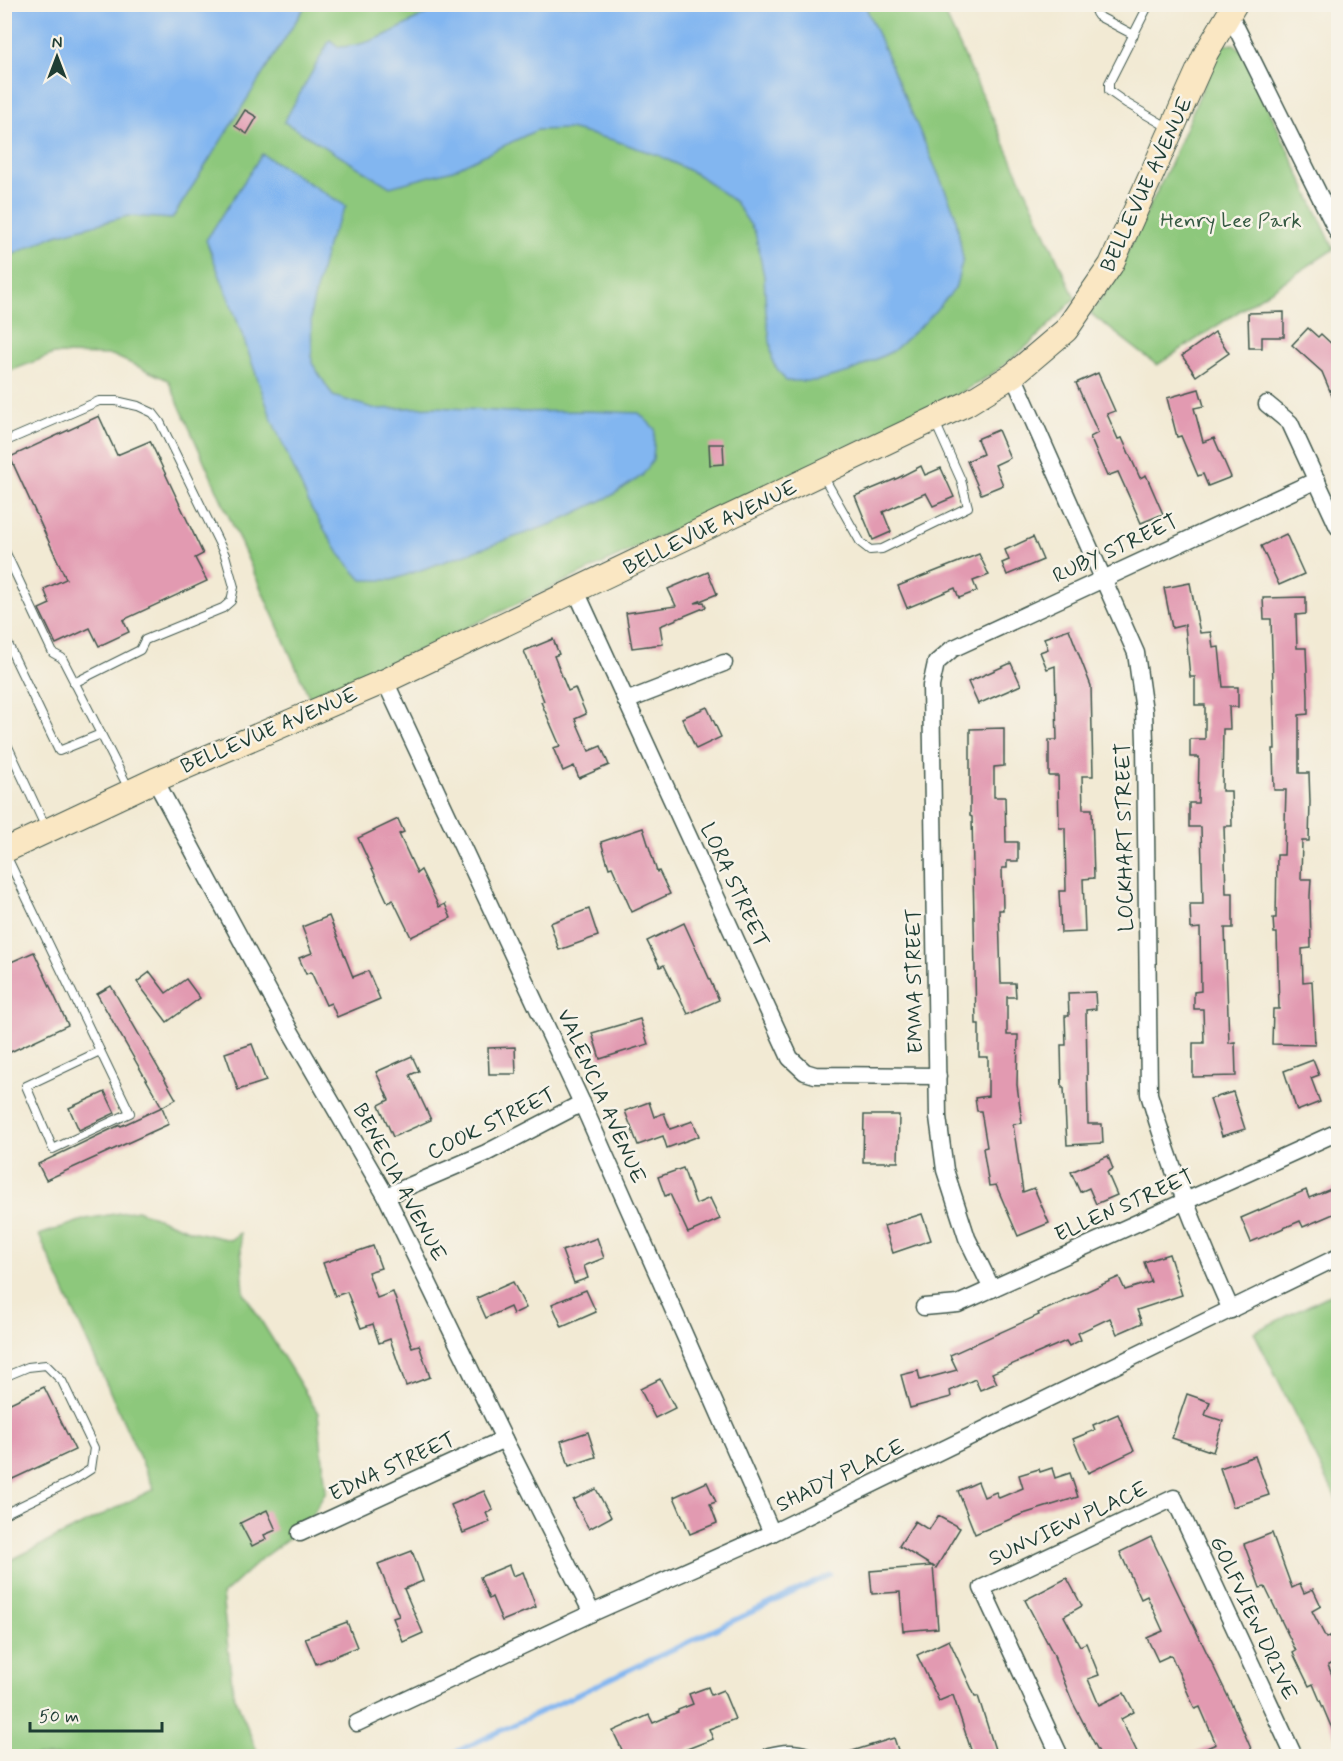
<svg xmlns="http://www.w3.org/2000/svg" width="1343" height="1761" viewBox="0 0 1343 1761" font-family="Mynerve,sans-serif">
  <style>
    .green { fill: #8dc87c; stroke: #568258; stroke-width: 1.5 }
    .water { fill: #82b6f0; stroke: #507a92; stroke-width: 1.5 }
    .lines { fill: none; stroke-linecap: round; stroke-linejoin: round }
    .stream { stroke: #82b6f0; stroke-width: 5 }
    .building { fill: #e29ab1 }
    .lane-casing { stroke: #3f574c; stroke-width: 10 }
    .street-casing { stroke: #3f574c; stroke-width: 19 }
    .secondary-casing { stroke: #3f574c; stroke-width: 26 }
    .lane { stroke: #fff; stroke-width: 8 }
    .street { stroke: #fff; stroke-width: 16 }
    .secondary { stroke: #fae7c3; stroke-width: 24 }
    .labels { text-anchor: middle; stroke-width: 5; stroke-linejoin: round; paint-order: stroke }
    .street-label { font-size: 21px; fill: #1f3d34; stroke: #f7f3e8 }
    .park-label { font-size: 21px; fill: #355942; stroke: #f7f3e8 }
  </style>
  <rect width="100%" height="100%" fill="#f7f3e8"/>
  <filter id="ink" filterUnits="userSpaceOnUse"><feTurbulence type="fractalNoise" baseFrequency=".0167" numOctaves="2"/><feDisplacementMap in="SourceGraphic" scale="12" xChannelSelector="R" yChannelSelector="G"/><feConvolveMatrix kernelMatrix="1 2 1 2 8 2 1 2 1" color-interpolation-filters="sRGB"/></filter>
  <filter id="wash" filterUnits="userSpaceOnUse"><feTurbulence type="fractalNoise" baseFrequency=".008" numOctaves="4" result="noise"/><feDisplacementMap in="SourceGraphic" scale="24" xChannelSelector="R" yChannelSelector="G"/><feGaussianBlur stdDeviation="1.35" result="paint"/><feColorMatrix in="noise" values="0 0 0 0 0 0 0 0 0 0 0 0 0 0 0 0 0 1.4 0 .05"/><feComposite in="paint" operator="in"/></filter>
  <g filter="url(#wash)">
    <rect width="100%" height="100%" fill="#f2ead4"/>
    <!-- green -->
    <g class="green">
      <path d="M 5,5 L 941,5 L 1075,298 C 1047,328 1019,357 984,379 C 968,389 952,398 935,407 L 311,701 L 168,380 L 112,355 L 54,354 L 5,373 Z"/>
      <path d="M 1234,44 L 1245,53 L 1253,75 L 1334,249 L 1157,365 L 1090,313 L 1112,283 L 1168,169 L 1221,45 Z"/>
      <path d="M 137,1210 L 191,1231 L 230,1240 L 240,1233 L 244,1293 L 318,1413 L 326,1491 L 312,1516 L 288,1527 L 291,1537 L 262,1558 L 222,1595 L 233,1692 L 259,1756 L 5,1756 L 5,1563 L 154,1489 L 39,1235 L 86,1219 Z"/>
      <path d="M 1338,1291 L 1338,1502 L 1254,1332 Z"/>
    </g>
    <!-- water -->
    <g class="water">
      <path d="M 5,4 L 306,4 L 306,5 L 172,219 L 128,216 L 56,235 L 5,258 Z"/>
      <path d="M 443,5 L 865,5 L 955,213 L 963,259 L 955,289 L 926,321 L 893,351 L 849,372 L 815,381 L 786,381 L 773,363 L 766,312 L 764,276 L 755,232 L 735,202 L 700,176 L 660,156 L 613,140 L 569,129 L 537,130 L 453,170 L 390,187 L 284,122 L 330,40 L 339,47 C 377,46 410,21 443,5 Z"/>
      <path d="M 262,154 L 346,206 L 328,242 L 311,311 L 312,363 L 333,396 L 376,409 L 437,407 L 508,412 L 588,411 L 639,413 L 655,429 L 653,460 L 642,476 L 611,496 L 552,524 L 392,580 L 362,580 L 340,555 L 311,508 L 272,420 L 237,320 L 206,240 Z"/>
    </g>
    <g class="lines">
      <!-- stream -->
      <path class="stream" d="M 447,1756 L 830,1575"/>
    </g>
    <g id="blocks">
      <!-- building -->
      <g class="building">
        <path d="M 245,110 L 257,117 L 247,134 L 235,126 Z"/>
        <path d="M 1284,312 L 1284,337 L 1262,337 L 1262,348 L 1249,348 L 1248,313 Z"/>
        <path d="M 1308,328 L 1318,337 L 1321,334 L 1338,350 L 1338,410 L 1322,372 L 1292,345 Z"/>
        <path d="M 1215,332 L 1229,353 L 1196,376 L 1182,356 Z"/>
        <path d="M 1098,373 L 1115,411 L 1107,414 L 1118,439 L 1122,438 L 1140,478 L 1146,475 L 1163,514 L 1141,523 L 1118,472 L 1107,476 L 1090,437 L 1098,433 L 1076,383 Z"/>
        <path d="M 1199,389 L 1204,406 L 1194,408 L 1203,442 L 1214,438 L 1231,477 L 1208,486 L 1203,474 L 1198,476 L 1181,436 L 1177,437 L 1167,398 Z"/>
        <path d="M 99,416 L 117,455 L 150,441 L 203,554 L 195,558 L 207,581 L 123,620 L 129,632 L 99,646 L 90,628 L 56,644 L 39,609 L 50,604 L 44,589 L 66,579 L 10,457 Z"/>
        <path d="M 998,430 L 1010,458 L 995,465 L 1003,485 L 981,494 L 967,461 L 983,454 L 977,439 Z"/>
        <path d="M 709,444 L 723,444 L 724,464 L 710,465 Z"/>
        <path d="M 921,466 L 925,475 L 941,468 L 954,497 L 933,506 L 926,493 L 883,512 L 891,532 L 873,540 L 855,496 L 898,478 Z"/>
        <path d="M 1286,534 L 1304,574 L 1279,585 L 1261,546 Z"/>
        <path d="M 1033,537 L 1043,560 L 1007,575 L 1002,563 L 1009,560 L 1005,550 Z"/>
        <path d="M 979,554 L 989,575 L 973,581 L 977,591 L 959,598 L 955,588 L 907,608 L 898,586 Z"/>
        <path d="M 708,572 L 717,594 L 695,603 L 704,602 L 706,607 L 660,626 L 663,644 L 632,648 L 626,613 L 676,606 L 668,589 Z"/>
        <path d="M 1190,583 L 1200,633 L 1211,632 L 1213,648 L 1219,647 L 1223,687 L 1238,687 L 1238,707 L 1229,707 L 1230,729 L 1223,729 L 1222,791 L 1231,791 L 1232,826 L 1224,826 L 1226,893 L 1233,893 L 1233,928 L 1225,928 L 1229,1043 L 1235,1042 L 1236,1076 L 1193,1077 L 1193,1043 L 1204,1043 L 1203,1009 L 1194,1009 L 1194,992 L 1201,991 L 1200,928 L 1191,929 L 1190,904 L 1203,904 L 1201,827 L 1189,827 L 1189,803 L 1198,803 L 1199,757 L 1190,757 L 1190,739 L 1205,739 L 1205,705 L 1195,705 L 1195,677 L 1190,677 L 1185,625 L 1172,628 L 1164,588 Z"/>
        <path d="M 1306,597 L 1306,614 L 1296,615 L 1297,648 L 1306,648 L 1308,697 L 1308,714 L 1299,715 L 1299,773 L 1309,773 L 1310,802 L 1309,841 L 1302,841 L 1301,879 L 1311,879 L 1310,896 L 1311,948 L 1302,949 L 1303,982 L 1312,981 L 1315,1045 L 1272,1044 L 1273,1009 L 1279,1009 L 1277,933 L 1274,933 L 1273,918 L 1276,918 L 1277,855 L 1284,855 L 1286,790 L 1274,790 L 1273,749 L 1275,749 L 1271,619 L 1264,619 L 1263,598 Z"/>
        <path d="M 1069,629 L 1091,686 L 1093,776 L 1082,776 L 1083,809 L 1092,809 L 1094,878 L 1083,879 L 1085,932 L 1061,933 L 1059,891 L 1066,891 L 1065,828 L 1059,828 L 1058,776 L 1049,776 L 1049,740 L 1057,740 L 1055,666 L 1047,669 L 1040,652 L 1048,649 L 1044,638 Z"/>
        <path d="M 553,639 L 559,654 L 554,656 L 568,691 L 575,688 L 586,714 L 575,719 L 589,751 L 601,746 L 609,765 L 579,778 L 574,766 L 563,771 L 553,748 L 560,746 L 541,702 L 544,701 L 524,651 Z"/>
        <path d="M 1011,663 L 1021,685 L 978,704 L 968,682 Z"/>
        <path d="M 707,707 L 721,737 L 696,749 L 682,718 Z"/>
        <path d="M 1004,728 L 1004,766 L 994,767 L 994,797 L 1005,797 L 1006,842 L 1018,842 L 1018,861 L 1007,861 L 1007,868 L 1002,868 L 1003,910 L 999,910 L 1001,983 L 1015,983 L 1016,997 L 1007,997 L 1007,1035 L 1018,1035 L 1017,1085 L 1022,1123 L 1013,1124 L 1023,1192 L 1034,1188 L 1049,1223 L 1018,1236 L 996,1185 L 989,1186 L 983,1148 L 987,1147 L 981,1111 L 977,1111 L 975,1098 L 988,1096 L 988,1057 L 979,1057 L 979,1024 L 976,1024 L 972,817 L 970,816 L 970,729 Z"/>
        <path d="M 398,819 L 404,832 L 399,834 L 417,873 L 421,870 L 439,907 L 445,904 L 451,918 L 411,937 L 393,900 L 388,903 L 358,838 Z"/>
        <path d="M 643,828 L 657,872 L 659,871 L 670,894 L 632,912 L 612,867 L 609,868 L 601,842 Z"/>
        <path d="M 589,909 L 598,936 L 559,950 L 550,923 Z"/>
        <path d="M 329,916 L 353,977 L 368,971 L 380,999 L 337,1017 L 331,1003 L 326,1005 L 311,972 L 306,974 L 299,958 L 312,953 L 302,927 Z"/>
        <path d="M 684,923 L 719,1000 L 688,1014 L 664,965 L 660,967 L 647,941 Z"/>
        <path d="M 34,952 L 68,1025 L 4,1055 L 4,965 Z"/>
        <path d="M 150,972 L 166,993 L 186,979 L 200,998 L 167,1022 L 137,982 Z"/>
        <path d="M 111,986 L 176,1099 L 162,1107 L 97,994 Z"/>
        <path d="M 1095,992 L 1096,1009 L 1086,1010 L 1088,1124 L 1102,1124 L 1103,1143 L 1067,1145 L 1064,1088 L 1062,1088 L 1061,1045 L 1066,1045 L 1065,1016 L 1069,1016 L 1068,993 Z"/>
        <path d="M 640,1019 L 648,1044 L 600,1059 L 592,1033 Z"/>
        <path d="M 252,1044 L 266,1081 L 238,1090 L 225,1053 Z"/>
        <path d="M 515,1047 L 516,1074 L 489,1074 L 488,1048 Z"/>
        <path d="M 412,1056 L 419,1071 L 410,1075 L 431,1120 L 393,1137 L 379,1105 L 389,1100 L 376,1072 Z"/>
        <path d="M 1313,1060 L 1319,1075 L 1311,1078 L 1320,1102 L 1297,1111 L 1284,1071 Z"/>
        <path d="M 105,1092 L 115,1113 L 79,1130 L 69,1108 Z"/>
        <path d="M 1233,1092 L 1245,1129 L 1222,1136 L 1210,1099 Z"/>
        <path d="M 649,1102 L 654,1117 L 664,1113 L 670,1129 L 693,1121 L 699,1136 L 667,1148 L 663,1136 L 638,1145 L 625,1111 Z"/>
        <path d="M 162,1107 L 169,1124 L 46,1180 L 38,1164 L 120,1125 L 121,1126 Z"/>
        <path d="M 864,1115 L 899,1115 L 898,1162 L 863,1162 Z"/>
        <path d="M 1108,1156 L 1113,1169 L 1107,1172 L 1117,1195 L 1096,1204 L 1089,1188 L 1080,1192 L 1071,1172 Z"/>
        <path d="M 683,1168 L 696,1204 L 710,1198 L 720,1219 L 688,1233 L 670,1194 L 665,1196 L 658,1177 Z"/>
        <path d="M 1338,1186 L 1338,1212 L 1303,1227 L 1300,1221 L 1251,1242 L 1241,1218 L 1306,1190 L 1309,1198 Z"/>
        <path d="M 922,1214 L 931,1240 L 893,1253 L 884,1226 Z"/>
        <path d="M 597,1238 L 604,1258 L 584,1266 L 588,1278 L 574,1283 L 562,1251 Z"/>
        <path d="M 373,1246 L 381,1268 L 368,1272 L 377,1298 L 393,1292 L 412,1347 L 419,1345 L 430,1377 L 406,1386 L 390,1339 L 379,1343 L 373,1324 L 361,1328 L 347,1292 L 335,1296 L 323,1263 Z"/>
        <path d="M 1169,1254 L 1182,1295 L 1137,1310 L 1142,1323 L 1117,1334 L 1110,1318 L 1078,1333 L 1081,1340 L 1069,1346 L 1066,1341 L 992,1373 L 997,1383 L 980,1390 L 975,1379 L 950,1391 L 951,1397 L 910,1408 L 901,1375 L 918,1371 L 920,1380 L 957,1370 L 950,1355 L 1039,1315 L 1038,1313 L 1119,1277 L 1125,1290 L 1151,1282 L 1144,1262 Z"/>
        <path d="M 513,1282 L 526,1308 L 513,1314 L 510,1307 L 486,1318 L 477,1298 Z"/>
        <path d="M 586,1290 L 596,1312 L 562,1327 L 552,1304 Z"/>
        <path d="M 660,1379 L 675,1408 L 655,1418 L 640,1389 Z"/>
        <path d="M 44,1387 L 75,1450 L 4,1483 L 4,1406 Z"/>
        <path d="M 1187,1394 L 1210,1402 L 1205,1415 L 1223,1421 L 1213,1452 L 1172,1438 Z"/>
        <path d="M 1118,1414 L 1134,1451 L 1088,1473 L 1073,1439 L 1095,1430 L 1093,1425 Z"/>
        <path d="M 588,1432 L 596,1457 L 569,1466 L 561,1441 Z"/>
        <path d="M 1255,1456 L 1269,1495 L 1233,1507 L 1220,1468 Z"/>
        <path d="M 1052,1468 L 1055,1478 L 1070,1473 L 1078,1497 L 1020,1515 L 975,1534 L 958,1491 L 978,1482 L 984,1497 L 996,1492 L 999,1498 L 1023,1488 L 1019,1475 L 1039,1469 L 1040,1472 Z"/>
        <path d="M 707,1482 L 716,1502 L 710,1504 L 717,1523 L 690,1534 L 674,1497 Z"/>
        <path d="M 596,1489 L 611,1517 L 589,1529 L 573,1500 Z"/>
        <path d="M 484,1491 L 493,1510 L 486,1513 L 490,1522 L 463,1533 L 451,1505 Z"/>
        <path d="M 267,1510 L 276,1530 L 264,1535 L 266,1539 L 252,1546 L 240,1523 Z"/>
        <path d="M 938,1516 L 960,1528 L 936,1568 L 933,1566 L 938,1628 L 903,1631 L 900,1592 L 872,1594 L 870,1571 L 932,1566 L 899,1546 L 915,1521 L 929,1530 Z"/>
        <path d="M 1272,1533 L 1292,1588 L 1300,1584 L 1304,1593 L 1313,1589 L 1321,1606 L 1312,1611 L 1326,1638 L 1334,1634 L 1338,1643 L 1338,1660 L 1328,1665 L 1338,1689 L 1338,1743 L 1313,1684 L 1309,1686 L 1293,1653 L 1296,1651 L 1265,1587 L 1260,1588 L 1244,1544 Z"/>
        <path d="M 1151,1537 L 1233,1707 L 1252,1751 L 1238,1756 L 1188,1756 L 1216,1744 L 1200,1707 L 1195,1709 L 1171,1655 L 1158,1661 L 1147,1638 L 1163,1631 L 1147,1596 L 1141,1599 L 1120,1552 Z"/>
        <path d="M 412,1551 L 423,1581 L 404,1589 L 423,1633 L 403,1642 L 393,1618 L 399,1616 L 378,1564 Z"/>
        <path d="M 509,1565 L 513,1576 L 523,1572 L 536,1607 L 502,1621 L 492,1597 L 489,1599 L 480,1577 Z"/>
        <path d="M 1067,1578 L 1082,1606 L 1064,1616 L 1080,1646 L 1086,1643 L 1099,1675 L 1088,1679 L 1099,1705 L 1124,1693 L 1134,1712 L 1121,1719 L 1139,1756 L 1101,1756 L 1073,1703 L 1054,1657 L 1055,1657 L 1025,1600 Z"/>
        <path d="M 347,1622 L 357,1647 L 316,1664 L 305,1638 Z"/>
        <path d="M 949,1640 L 975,1696 L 978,1696 L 997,1756 L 973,1756 L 953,1695 L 939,1701 L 917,1655 Z"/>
        <path d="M 708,1687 L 711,1695 L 723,1690 L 735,1719 L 709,1729 L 713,1739 L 669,1756 L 625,1756 L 613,1731 L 649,1715 L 653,1723 L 678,1712 L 678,1710 L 693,1704 L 689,1694 Z"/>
        <path d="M 894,1738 L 900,1756 L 847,1756 L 846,1753 Z"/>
      </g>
    </g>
  </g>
  <g filter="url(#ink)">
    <use href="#blocks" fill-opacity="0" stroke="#3f574c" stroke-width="1.5"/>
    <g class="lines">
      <defs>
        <g id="lane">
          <path d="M 1098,4 L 1096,13 L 1098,16 L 1134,35"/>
          <path d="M 1149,4 L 1109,83 L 1109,91 L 1126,103 L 1171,129"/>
          <path d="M 4,442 L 99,401 L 116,401 L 138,406 L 153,413 L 160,422 L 225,555 L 234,587 L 231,601 L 223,608 L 145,640 L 140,650 L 74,683"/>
          <path d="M 822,474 L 861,543 L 870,550 L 882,549 L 968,507 L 961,480 L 935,422"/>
          <path d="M 4,549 L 53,653 L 62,658 L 101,734"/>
          <path d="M 4,636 L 59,751 L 101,734 L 129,789"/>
          <path d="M 4,738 L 46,828"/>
          <path d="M 5,853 L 130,1113 L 53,1149 L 26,1086 L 100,1051"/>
          <path d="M 4,1377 L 28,1367 L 46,1365 L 62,1381 L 94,1448 L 91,1469 L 74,1480 L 4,1514"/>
        </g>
        <g id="street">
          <path d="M 1229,13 L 1338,233"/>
          <path d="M 1013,375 L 1136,653 L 1144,711 L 1145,742 L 1149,1094 C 1171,1170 1199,1238 1231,1310"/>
          <path d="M 1267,404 L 1290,423 L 1338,527"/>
          <path d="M 576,591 L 790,1058 L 805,1072 L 815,1075 L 938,1076"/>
          <path d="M 385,681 L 582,1103 L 772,1533"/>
          <path d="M 626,701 L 724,663"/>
          <path d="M 155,780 L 289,1029 L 386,1196 L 504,1439 L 592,1613"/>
          <path d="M 386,1196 L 486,1153 L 582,1103"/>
          <path d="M 992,1289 L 967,1238 L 945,1170 L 938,1117 L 931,686 L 936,663 L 952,649 L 1317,480"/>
          <path d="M 924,1307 L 958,1304 L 1338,1132"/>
          <path d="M 300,1533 L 504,1439"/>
          <path d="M 357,1723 L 592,1613 L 772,1533 L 1338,1257"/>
          <path d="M 769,1756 C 782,1753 794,1751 807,1756"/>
          <path d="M 1060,1756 L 982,1588 L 1174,1498 L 1294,1756"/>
        </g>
        <path id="secondary" d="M 4,851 L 155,780 L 385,681 L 966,404 L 1013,375 L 1066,330 L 1111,265 L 1206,53 L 1235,4"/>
      </defs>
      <!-- lane casing -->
      <use href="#lane" class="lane-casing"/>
      <!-- street casing -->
      <use href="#street" class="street-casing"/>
      <!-- secondary casing -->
      <use href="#secondary" class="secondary-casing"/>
      <!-- lane -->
      <use href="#lane" class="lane"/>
      <!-- street -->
      <use href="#street" class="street"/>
      <!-- secondary -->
      <use href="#secondary" class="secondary"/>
    </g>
  </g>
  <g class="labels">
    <!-- street labels -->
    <g class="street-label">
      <text transform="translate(1146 184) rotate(-65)" y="7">BELLEVUE AVENUE</text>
      <text transform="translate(710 527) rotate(-26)" y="7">BELLEVUE AVENUE</text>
      <text transform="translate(1115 548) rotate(-25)" y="7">RUBY STREET</text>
      <text transform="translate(269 730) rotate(-23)" y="7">BELLEVUE AVENUE</text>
      <text transform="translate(1124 837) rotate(-91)" y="7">LOCKHART STREET</text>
      <text transform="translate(735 885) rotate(65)" y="7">LORA STREET</text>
      <text transform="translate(914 981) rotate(-91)" y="7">EMMA STREET</text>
      <text transform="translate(602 1096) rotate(66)" y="7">VALENCIA AVENUE</text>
      <text transform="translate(491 1123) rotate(-26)" y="7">COOK STREET</text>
      <text transform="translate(400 1182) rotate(62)" y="7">BENECIA AVENUE</text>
      <text transform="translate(1124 1205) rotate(-24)" y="7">ELLEN STREET</text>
      <text transform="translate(392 1466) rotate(-25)" y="7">EDNA STREET</text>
      <text transform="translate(840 1475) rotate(-26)" y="7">SHADY PLACE</text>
      <text transform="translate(1068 1523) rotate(-25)" y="7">SUNVIEW PLACE</text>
      <text transform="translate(1254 1618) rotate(65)" y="7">GOLFVIEW DRIVE</text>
    </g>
    <!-- park labels -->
    <g class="park-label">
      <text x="1231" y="227">Henry Lee Park</text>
    </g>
  </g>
  <!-- margin -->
  <rect width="1343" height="1761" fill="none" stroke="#f7f3e8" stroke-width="24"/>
  <!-- north arrow -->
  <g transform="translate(57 57)" stroke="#f7f3e8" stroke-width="4.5" paint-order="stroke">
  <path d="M0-4.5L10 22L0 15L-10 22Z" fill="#1f3d34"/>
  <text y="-9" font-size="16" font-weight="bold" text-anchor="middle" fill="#1f3d34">N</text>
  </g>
  <!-- scale -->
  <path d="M30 1722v9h132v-9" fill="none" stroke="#1f3d34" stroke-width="3"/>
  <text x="39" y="1722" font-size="18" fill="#1f3d34" stroke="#f7f3e8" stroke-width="4.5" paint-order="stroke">50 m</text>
</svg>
